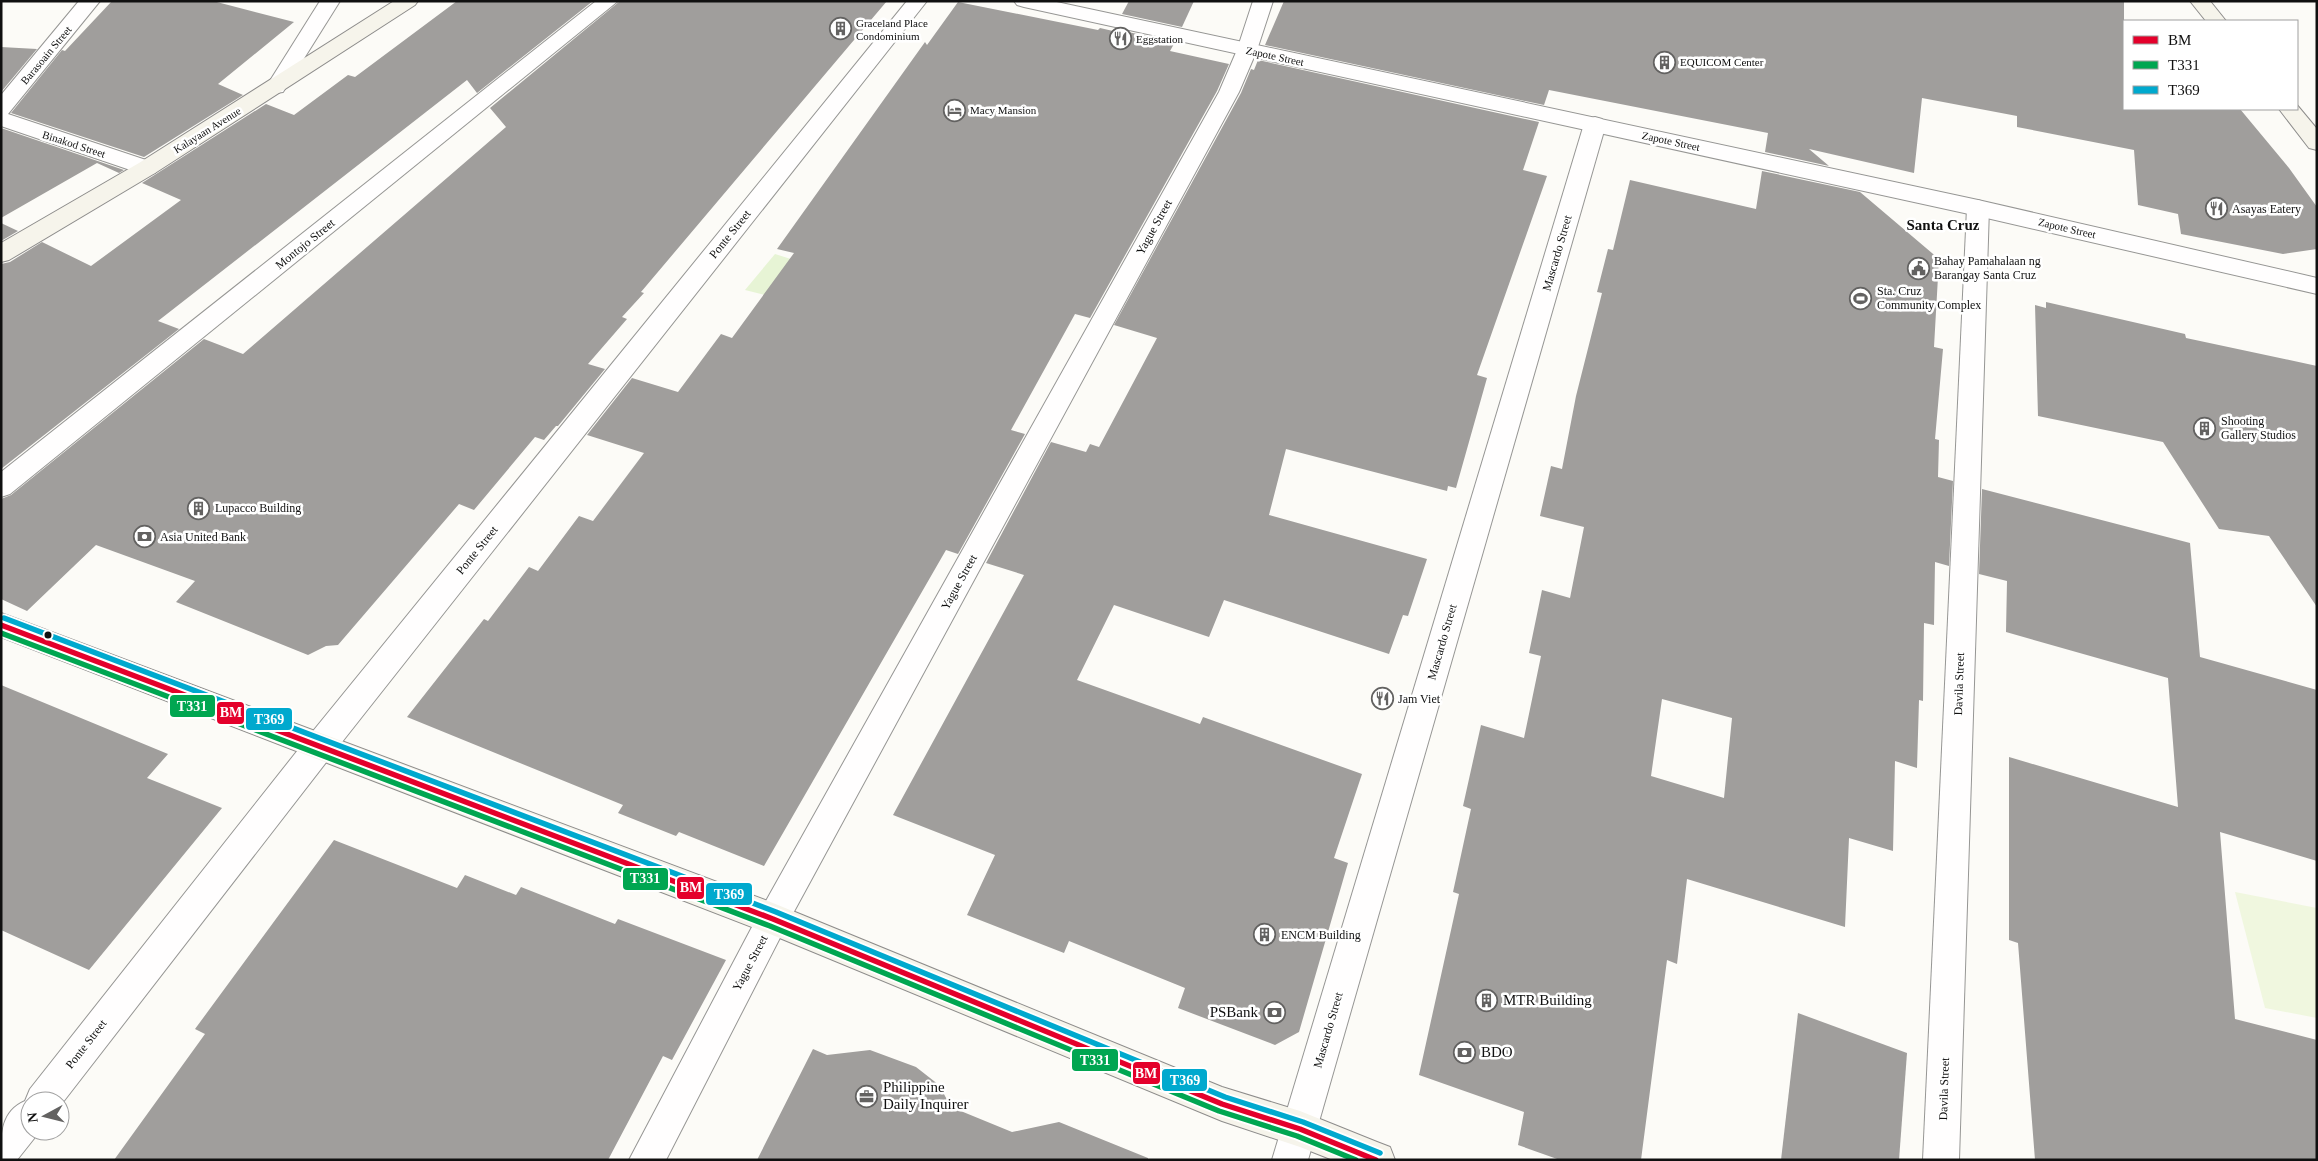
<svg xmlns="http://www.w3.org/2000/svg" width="2318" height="1161" viewBox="0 0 2318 1161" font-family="'Times New Roman',serif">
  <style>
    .green { fill: #e7f4d5 }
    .pitch { fill: #f0f7df }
    .building { fill: #a09e9c; fill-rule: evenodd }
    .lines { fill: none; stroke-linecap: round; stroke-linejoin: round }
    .minor-casing { stroke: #969694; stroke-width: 2 }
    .tertiary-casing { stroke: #969694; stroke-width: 2 }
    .secondary-casing { stroke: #8d8c8b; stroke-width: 2 }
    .minor { fill: #fffefe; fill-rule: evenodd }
    .tertiary { fill: #fffefe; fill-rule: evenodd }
    .secondary { fill: #f6f4eb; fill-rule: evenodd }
    .bus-1-casing { stroke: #fff; stroke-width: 9 }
    .bus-2-casing { stroke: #fff; stroke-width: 9 }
    .bus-3-casing { stroke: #fff; stroke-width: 9 }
    .bus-1 { stroke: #e4002b; stroke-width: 5.5 }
    .bus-2 { stroke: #00a651; stroke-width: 5.5 }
    .bus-3 { stroke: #00a9ce; stroke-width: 5.5 }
    .bus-dot { fill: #101010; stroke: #fff; stroke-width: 2 }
    .labels { text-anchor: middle; stroke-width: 5; stroke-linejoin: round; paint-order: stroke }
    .far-poi-label { font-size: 11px; fill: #101010; stroke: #fff; text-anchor: start }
    .far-street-label { font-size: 11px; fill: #101010; stroke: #fff }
    .poi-label { font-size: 12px; fill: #101010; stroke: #fff; text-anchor: start }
    .street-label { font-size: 12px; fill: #101010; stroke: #fff }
    .quarter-label { font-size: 15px; font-weight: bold; fill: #101010; stroke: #fff }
    .near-poi-label { font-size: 15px; fill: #101010; stroke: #fff; text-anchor: start }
    .line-badge { stroke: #fff; stroke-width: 2 }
    .badge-label { font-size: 14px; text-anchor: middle; font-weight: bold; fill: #fff }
  </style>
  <rect width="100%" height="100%" fill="#fcfbf7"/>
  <!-- green -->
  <path class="green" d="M 775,254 L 851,278 L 831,312 L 745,290 Z"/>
  <!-- pitch -->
  <path class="pitch" d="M 2235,892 L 2317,908 L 2317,1018 L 2265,1008 Z"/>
  <!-- building -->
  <g class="building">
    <path d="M 112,1 L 213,1 L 294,22 L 218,84 L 243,95 L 144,157 L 11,113 L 62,50 L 65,51 Z"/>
    <path d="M 457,1 L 593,1 L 477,93 L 467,80 L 158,321 L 179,329 L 1,469 L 1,264 L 10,262 L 42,242 L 91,266 L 181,200 L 142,183 L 266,104 L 294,115 L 348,75 L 355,77 Z"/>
    <path d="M 620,1 L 887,1 L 641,292 L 644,293 L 622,317 L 627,319 L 588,364 L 605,369 L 558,426 L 556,426 L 544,440 L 535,437 L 474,510 L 459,504 L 338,645 L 326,646 L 308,655 L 176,602 L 195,581 L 96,545 L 27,611 L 1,599 L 1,499 L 11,495 L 204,339 L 243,354 L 506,127 L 490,108 Z"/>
    <path d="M 1129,1 L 1194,1 L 1182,27 L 1122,14 Z"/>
    <path d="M 1284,1 L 2124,1 L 2124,109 L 2240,109 L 2289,168 L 2317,207 L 2317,249 L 2283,254 L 2181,234 L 2178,214 L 2138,205 L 2134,150 L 2017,127 L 2017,116 L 1922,98 L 1914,173 L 1809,149 L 1829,166 L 1765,152 L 1768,133 L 1549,90 L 1544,105 L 1265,45 Z"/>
    <path d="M 958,2 L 1098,30 L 1100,28 L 1113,31 L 1114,29 L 1175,42 L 1170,51 L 1229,64 L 1217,91 L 1090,318 L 1075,314 L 1011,430 L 1025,434 L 958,554 L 946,550 L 764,866 L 679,832 L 676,836 L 618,813 L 623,805 L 407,717 L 484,619 L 488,621 L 529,567 L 538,571 L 579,516 L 593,521 L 644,453 L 587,435 L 632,378 L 678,392 L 721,334 L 732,338 L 794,253 L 777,249 L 925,42 L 927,45 Z"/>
    <path d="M 1,47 L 37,49 L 1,92 Z"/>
    <path d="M 1258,60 L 1539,122 L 1523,170 L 1547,176 L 1477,375 L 1487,378 L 1456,488 L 1448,486 L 1447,491 L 1286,449 L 1269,515 L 1427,559 L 1408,616 L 1403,615 L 1389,654 L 1224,600 L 1209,637 L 1114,605 L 1077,680 L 1200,724 L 1203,717 L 1362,774 L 1334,858 L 1348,863 L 1299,1032 L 1275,1045 L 1178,1008 L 1185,988 L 1069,941 L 1064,953 L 967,915 L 995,855 L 893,815 L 1024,575 L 986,563 L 1051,442 L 1086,452 L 1090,444 L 1099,447 L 1157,338 L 1114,325 L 1241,93 L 1251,69 L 1254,70 Z"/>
    <path d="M 1,128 L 124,170 L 119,173 L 97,163 L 1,218 Z"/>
    <path d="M 1762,171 L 1860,192 L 1939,259 L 1934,347 L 1943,349 L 1935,439 L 1939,440 L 1938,477 L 1953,481 L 1949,566 L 1935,562 L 1934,625 L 1924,623 L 1923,701 L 1919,700 L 1917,768 L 1895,761 L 1893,851 L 1849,838 L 1845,927 L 1687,879 L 1677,964 L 1667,960 L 1641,1160 L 1560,1160 L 1518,1145 L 1524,1112 L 1419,1075 L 1459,894 L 1453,892 L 1471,809 L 1463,806 L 1481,725 L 1524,738 L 1541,656 L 1529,653 L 1542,590 L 1570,598 L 1584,527 L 1540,516 L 1551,466 L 1562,469 L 1576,396 L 1602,293 L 1597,292 L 1608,249 L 1613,250 L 1630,180 L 1756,209 ZM 1662,699 L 1732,718 L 1724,798 L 1651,776 Z"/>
    <path d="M 1,223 L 18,231 L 1,241 Z"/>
    <path d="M 2046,302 L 2185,334 L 2186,338 L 2317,366 L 2317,607 L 2269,536 L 2219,529 L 2163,442 L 2038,416 L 2035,305 L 2046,308 Z"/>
    <path d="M 1982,489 L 2190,543 L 2200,657 L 2317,690 L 2317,861 L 2220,832 L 2235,1019 L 2317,1040 L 2317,1160 L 2035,1160 L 2018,943 L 2009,940 L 2009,757 L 2178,807 L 2168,678 L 2006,632 L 2007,581 L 1979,574 Z"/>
    <path d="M 1,685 L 168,754 L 147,778 L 222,808 L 89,970 L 1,930 Z"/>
    <path d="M 334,840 L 457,888 L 465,875 L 516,895 L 521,887 L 615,924 L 618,919 L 726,960 L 672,1060 L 663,1056 L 608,1160 L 114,1160 L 205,1034 L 195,1029 Z"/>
    <path d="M 1798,1013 L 1907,1053 L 1899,1160 L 1781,1160 Z"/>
    <path d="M 813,1049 L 827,1055 L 870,1050 L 916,1067 L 939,1085 L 951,1107 L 1012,1132 L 1059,1122 L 1148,1158 L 1148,1160 L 757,1160 Z"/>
  </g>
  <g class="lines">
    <defs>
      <g id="minor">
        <path d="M 79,1 L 100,1 L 8,114 L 155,163 L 158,168 L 155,173 L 147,175 L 139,173 L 1,126 L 1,95 Z"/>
        <path d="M 320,1 L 340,1 L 283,92 L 276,93 L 269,92 L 266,87 Z"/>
        <path d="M 596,1 L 618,1 L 10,494 L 1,497 L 1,472 Z"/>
        <path d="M 907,1 L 927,1 L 331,756 L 60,1106 L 60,1101 L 30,1101 L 30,1131 L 40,1131 L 17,1160 L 1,1160 C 1,1136 0,1112 25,1101 L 30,1089 L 309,736 Z"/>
        <path d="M 1253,1 L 1273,1 L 1257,50 L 1239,92 L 784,930 L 666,1160 L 629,1160 L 762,908 L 1219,92 L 1237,50 Z"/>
        <path d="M 1595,117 L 1602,119 L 1606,124 L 1308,1160 L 1272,1160 L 1584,124 L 1588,119 Z"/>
        <path d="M 1978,200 L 1986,203 L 1989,208 L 1959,1160 L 1923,1160 L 1967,208 L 1970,203 Z"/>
      </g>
      <path id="tertiary" d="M 1014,1 L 1052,1 L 1978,200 L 2317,278 L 2317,294 L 1978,216 L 1024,7 L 1017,5 Z"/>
      <g id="secondary">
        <path d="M 394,1 L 418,1 L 415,5 L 155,173 L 9,260 L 1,262 L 1,243 L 139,163 Z"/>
        <path d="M 2190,1 L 2210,1 L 2226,21 L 2206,21 Z"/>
        <path d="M 2297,105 L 2317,129 L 2317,150 L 2309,148 L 2279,109 L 2297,109 Z"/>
        <path d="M 1,613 L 773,903 L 1222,1087 L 1300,1111 L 1377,1142 L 1390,1147 L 1395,1160 L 1333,1160 L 1300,1147 L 1222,1121 L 770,934 L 1,637 Z"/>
      </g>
    </defs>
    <!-- minor casing -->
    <use href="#minor" class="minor-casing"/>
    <!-- tertiary casing -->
    <use href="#tertiary" class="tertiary-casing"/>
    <!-- secondary casing -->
    <use href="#secondary" class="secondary-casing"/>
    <!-- minor -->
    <use href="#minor" class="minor"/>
    <!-- tertiary -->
    <use href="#tertiary" class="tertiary"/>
    <!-- secondary -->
    <use href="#secondary" class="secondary"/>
    <defs>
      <path id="bus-1" d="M 1,625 L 773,919 L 1222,1104 L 1300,1129 L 1376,1160"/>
      <path id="bus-2" d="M 1,633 L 770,926 L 1219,1111 L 1297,1136 L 1356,1160"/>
      <path id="bus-3" d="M 4,618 L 776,912 L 1225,1097 L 1303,1122 L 1380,1153"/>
    </defs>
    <!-- bus-1 casing -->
    <use href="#bus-1" class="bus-1-casing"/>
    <!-- bus-2 casing -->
    <use href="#bus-2" class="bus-2-casing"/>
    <!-- bus-3 casing -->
    <use href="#bus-3" class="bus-3-casing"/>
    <!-- bus-1 -->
    <use href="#bus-1" class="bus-1"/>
    <!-- bus-2 -->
    <use href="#bus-2" class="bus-2"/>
    <!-- bus-3 -->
    <use href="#bus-3" class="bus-3"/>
  </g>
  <!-- icons -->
  <defs>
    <symbol id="building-ring" viewBox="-11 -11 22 22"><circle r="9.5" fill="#fff" stroke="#636261" stroke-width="1.5"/><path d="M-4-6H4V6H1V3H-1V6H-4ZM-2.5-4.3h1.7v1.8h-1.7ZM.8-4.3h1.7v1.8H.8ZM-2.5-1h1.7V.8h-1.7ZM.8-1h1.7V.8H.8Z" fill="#636261"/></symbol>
    <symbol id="restaurant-ring" viewBox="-11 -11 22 22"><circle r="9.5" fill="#fff" stroke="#636261" stroke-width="1.5"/><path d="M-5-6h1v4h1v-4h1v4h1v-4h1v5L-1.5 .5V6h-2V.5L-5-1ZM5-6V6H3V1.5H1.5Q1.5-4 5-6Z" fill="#636261"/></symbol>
    <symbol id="hotel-ring" viewBox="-11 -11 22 22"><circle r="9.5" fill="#fff" stroke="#636261" stroke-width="1.5"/><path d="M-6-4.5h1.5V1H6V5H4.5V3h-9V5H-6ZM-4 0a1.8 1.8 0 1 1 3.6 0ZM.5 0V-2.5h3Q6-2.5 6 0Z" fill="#636261"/></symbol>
    <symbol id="civic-ring" viewBox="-11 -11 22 22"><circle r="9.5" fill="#fff" stroke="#636261" stroke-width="1.5"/><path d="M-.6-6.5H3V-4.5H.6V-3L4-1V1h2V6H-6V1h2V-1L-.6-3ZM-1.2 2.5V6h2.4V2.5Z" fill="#636261"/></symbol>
    <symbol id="stadium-ring" viewBox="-11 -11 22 22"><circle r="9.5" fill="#fff" stroke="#636261" stroke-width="1.5"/><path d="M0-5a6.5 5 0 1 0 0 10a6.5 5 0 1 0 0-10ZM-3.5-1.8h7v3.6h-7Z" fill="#636261"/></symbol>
    <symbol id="bank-ring" viewBox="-11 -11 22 22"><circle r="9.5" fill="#fff" stroke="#636261" stroke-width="1.5"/><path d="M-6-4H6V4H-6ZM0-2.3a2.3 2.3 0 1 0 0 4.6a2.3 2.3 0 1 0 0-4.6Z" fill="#636261"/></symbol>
    <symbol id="office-ring" viewBox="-11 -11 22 22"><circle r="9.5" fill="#fff" stroke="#636261" stroke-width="1.5"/><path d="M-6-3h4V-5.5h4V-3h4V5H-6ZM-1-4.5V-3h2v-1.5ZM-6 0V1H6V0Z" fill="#636261"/></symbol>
  </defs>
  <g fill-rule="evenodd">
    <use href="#building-ring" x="828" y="16" width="25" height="25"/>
    <use href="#restaurant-ring" x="1108" y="26" width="25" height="25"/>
    <use href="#building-ring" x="1652" y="50" width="25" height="25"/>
    <use href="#hotel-ring" x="942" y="98" width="25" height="25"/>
    <use href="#restaurant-ring" x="2204" y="196" width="25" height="25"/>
    <use href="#civic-ring" x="1906" y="256" width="25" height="25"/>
    <use href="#stadium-ring" x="1848" y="286" width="25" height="25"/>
    <use href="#building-ring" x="2192" y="416" width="25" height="25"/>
    <use href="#building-ring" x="186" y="496" width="25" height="25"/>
    <use href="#bank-ring" x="132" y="524" width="25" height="25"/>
    <use href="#restaurant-ring" x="1370" y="686" width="25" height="25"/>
    <use href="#building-ring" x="1252" y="922" width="25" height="25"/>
    <use href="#building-ring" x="1474" y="988" width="25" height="25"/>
    <use href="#bank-ring" x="1262" y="1000" width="25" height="25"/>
    <use href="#bank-ring" x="1452" y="1040" width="25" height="25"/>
    <use href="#office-ring" x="854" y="1084" width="25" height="25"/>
  </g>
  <!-- markers -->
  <circle class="bus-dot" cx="48" cy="635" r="4.5"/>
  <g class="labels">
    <!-- far-poi labels -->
    <g class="far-poi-label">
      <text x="856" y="27">Graceland Place<tspan x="856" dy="13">Condominium</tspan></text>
      <text x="1136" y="43">Eggstation</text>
      <text x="1680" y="66">EQUICOM Center</text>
      <text x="970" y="114">Macy Mansion</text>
    </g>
    <!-- far-street labels -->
    <g class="far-street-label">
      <text transform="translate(46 55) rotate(-50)" y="4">Barasoain Street</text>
      <text transform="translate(1275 56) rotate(12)" y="4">Zapote Street</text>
      <text transform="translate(207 130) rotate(-32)" y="4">Kalayaan Avenue</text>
      <text transform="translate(1671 141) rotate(12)" y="4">Zapote Street</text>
      <text transform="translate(74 144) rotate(18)" y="4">Binakod Street</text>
      <text transform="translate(2067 228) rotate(13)" y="4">Zapote Street</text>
    </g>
    <!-- poi labels -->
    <g class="poi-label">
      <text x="2232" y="213">Asayas Eatery</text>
      <text x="1934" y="265">Bahay Pamahalaan ng<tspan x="1934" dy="14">Barangay Santa Cruz</tspan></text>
      <text x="1877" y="295">Sta. Cruz<tspan x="1877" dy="14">Community Complex</tspan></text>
      <text x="2221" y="425">Shooting<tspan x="2221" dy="14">Gallery Studios</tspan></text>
      <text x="215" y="512">Lupacco Building</text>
      <text x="160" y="541">Asia United Bank</text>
      <text x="1398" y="703">Jam Viet</text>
      <text x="1281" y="939">ENCM Building</text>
    </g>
    <!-- street labels -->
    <g class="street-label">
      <text transform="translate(1154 227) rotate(-61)" y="4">Yague Street</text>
      <text transform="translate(730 234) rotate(-51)" y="4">Ponte Street</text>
      <text transform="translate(305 244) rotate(-39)" y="4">Montojo Street</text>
      <text transform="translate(1557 253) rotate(-74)" y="4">Mascardo Street</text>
      <text transform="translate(477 550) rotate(-51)" y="4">Ponte Street</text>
      <text transform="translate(959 582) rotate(-61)" y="4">Yague Street</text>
      <text transform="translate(1442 642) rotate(-74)" y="4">Mascardo Street</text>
      <text transform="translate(1959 684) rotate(-88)" y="4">Davila Street</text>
      <text transform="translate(750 963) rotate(-62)" y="4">Yague Street</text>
      <text transform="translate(1328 1030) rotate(-74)" y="4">Mascardo Street</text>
      <text transform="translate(86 1044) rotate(-52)" y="4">Ponte Street</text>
      <text transform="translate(1944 1089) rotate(-88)" y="4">Davila Street</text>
    </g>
    <!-- quarter labels -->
    <g class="quarter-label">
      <text x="1943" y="230">Santa Cruz</text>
    </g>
    <!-- near-poi labels -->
    <g class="near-poi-label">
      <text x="1503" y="1005">MTR Building</text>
      <text x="1258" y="1017" text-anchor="end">PSBank</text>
      <text x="1481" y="1057">BDO</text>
      <text x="883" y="1092">Philippine<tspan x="883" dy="17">Daily Inquirer</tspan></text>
    </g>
  </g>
  <g class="line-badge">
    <rect x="169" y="694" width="47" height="24" rx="5" fill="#00a651"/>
    <rect x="216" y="701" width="29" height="24" rx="5" fill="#e4002b"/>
    <rect x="245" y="707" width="48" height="24" rx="5" fill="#00a9ce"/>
    <rect x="622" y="867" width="47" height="24" rx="5" fill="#00a651"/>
    <rect x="676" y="876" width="29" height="24" rx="5" fill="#e4002b"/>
    <rect x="705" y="882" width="48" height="24" rx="5" fill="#00a9ce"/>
    <rect x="1071" y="1048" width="48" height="24" rx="5" fill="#00a651"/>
    <rect x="1132" y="1061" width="29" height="24" rx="5" fill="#e4002b"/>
    <rect x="1161" y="1068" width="47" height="24" rx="5" fill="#00a9ce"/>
  </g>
  <g class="badge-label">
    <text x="192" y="711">T331</text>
    <text x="231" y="717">BM</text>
    <text x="269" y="724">T369</text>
    <text x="645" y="883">T331</text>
    <text x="691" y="892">BM</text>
    <text x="729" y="899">T369</text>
    <text x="1095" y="1065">T331</text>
    <text x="1146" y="1078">BM</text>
    <text x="1185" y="1085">T369</text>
  </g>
  <!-- border -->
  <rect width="2318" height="1161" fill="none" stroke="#101010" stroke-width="5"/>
  <!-- legend -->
  <rect x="2123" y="20" width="175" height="90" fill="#ffffff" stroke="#9f9f9f"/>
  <rect x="2133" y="36" width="25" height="8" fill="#e4002b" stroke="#9f9f9f"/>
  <text x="2168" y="45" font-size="15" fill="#101010">BM</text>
  <rect x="2133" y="61" width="25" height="8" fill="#00a651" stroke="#9f9f9f"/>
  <text x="2168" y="70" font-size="15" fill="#101010">T331</text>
  <rect x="2133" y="86" width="25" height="8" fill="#00a9ce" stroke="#9f9f9f"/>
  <text x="2168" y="95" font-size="15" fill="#101010">T369</text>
  <!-- north arrow -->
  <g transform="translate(45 1116) rotate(263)"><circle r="24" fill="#ffffff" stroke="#9f9f9f"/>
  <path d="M0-4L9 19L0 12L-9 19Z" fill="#636261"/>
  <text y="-8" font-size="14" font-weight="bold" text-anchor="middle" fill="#101010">N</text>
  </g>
</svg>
